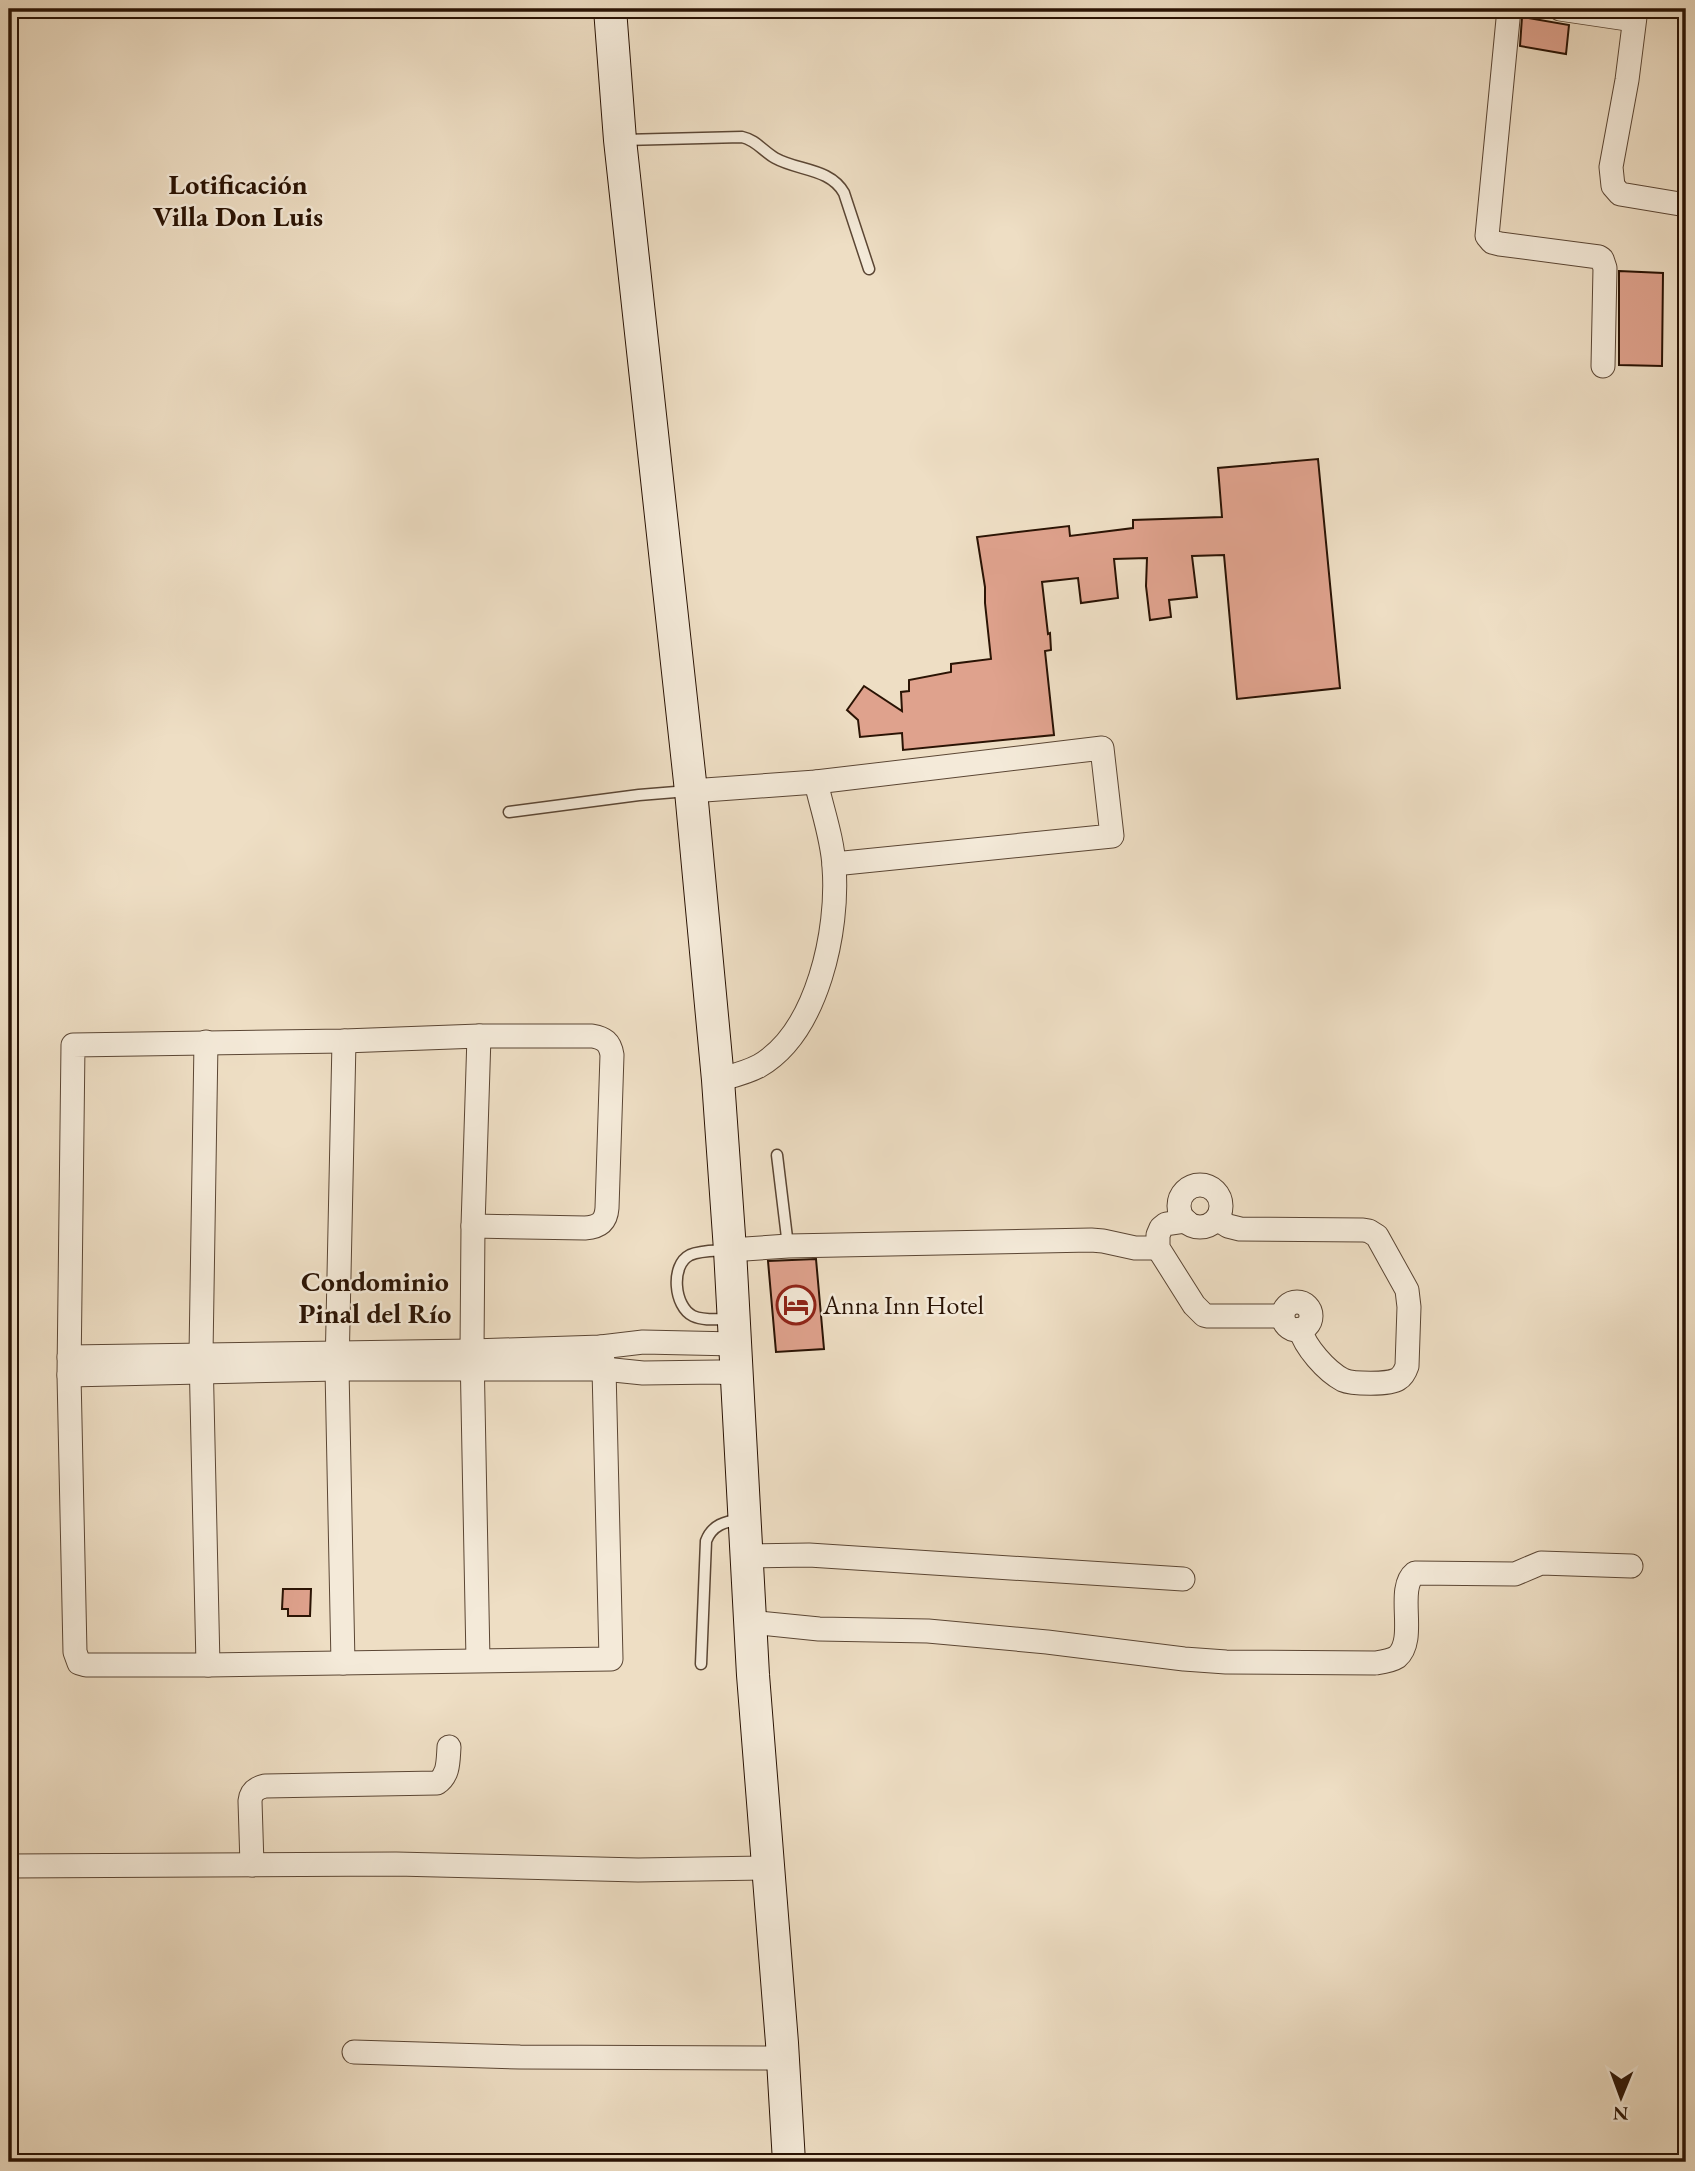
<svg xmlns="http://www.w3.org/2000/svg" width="1695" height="2171" viewBox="0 0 1695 2171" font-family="'EB Garamond',serif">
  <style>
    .building { fill: #dfa28d; stroke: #2a1304; stroke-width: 2 }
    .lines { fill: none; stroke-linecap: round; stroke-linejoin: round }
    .service-casing { stroke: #5b4634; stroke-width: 13 }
    .minor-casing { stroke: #5b4634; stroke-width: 25 }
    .secondary-casing { stroke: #2a1304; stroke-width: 34 }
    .service { stroke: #f4ead9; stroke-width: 10 }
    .minor { stroke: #f4ead9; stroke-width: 23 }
    .secondary { stroke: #f4ead9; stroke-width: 32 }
    .labels { text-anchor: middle; stroke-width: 5; stroke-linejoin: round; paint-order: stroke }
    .poi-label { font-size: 26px; fill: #2a1304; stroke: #f4ead9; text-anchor: start }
    .neighbourhood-label { font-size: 28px; font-weight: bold; fill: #2a1304; stroke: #f4ead9 }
  </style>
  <rect width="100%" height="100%" fill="#eedec4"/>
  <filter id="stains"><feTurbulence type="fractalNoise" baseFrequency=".00286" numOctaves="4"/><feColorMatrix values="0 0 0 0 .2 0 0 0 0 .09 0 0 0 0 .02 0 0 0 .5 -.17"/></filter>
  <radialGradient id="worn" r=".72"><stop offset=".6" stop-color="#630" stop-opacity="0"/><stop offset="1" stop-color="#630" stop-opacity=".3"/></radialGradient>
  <!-- building -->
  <g class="building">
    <path d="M 1522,17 L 1569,25 L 1566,54 L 1520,46 Z"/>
    <path d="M 1619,271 L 1663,273 L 1662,366 L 1619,365 Z"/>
    <path d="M 1318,459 L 1340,688 L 1237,699 L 1224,555 L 1192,556 L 1197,597 L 1169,600 L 1171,617 L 1150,620 L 1146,586 L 1147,558 L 1114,559 L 1118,598 L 1081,603 L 1078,578 L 1042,582 L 1048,634 L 1050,633 L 1051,650 L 1045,651 L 1054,735 L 903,750 L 902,733 L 860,737 L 858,720 L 847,710 L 864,686 L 902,711 L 901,692 L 909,691 L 909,680 L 951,672 L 951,664 L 991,659 L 985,603 L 985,587 L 977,537 L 1069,526 L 1070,536 L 1133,528 L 1133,520 L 1222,517 L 1218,468 Z"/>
    <path d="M 816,1259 L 824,1349 L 776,1352 L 768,1261 Z"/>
    <path d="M 283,1589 L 311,1589 L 310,1616 L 288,1616 L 288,1609 L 282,1609 Z"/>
  </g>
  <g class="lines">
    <defs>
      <g id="service">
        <path d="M 623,140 L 742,137 C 756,140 763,151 775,158 C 798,171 830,168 844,193 L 869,269"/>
        <path d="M 509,812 L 639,795 L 688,791"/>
        <path d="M 777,1155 L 788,1246"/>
        <path d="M 728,1250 C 716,1251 701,1250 690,1255 C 670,1265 674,1307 693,1316 C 704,1321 718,1319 731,1319"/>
        <path d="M 701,1664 L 706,1541 C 712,1525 725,1521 741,1520"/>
      </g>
      <g id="minor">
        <path d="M 1509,9 L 1487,236 L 1492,242 L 1500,244 L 1599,257 L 1602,259 L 1605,268 L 1603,366"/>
        <path d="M 1560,9 L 1634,20"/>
        <path d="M 1636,9 L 1627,80 L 1611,167 L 1613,186 L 1620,194 L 1686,205"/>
        <path d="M 691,791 L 816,782 L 1102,748 L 1112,836 L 834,864"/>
        <path d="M 206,1042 L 201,1354 L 208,1665"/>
        <path d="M 718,1080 C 732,1076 746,1073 759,1066 C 818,1032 839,929 834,867 C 833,840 822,809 816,782"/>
        <circle cx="1200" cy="1206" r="21"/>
        <path d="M 1217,1219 L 1228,1226 L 1240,1229 L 1363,1230 L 1369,1231 L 1377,1236 L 1407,1290 L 1409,1307 L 1407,1366 C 1405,1372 1403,1376 1398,1379 C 1389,1385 1352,1384 1343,1380 C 1326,1371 1305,1347 1300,1329"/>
        <path d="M 1186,1221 L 1166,1224 L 1161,1228 L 1158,1235 L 1158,1248 L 1194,1305 L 1204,1315 L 1208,1316 L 1282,1316"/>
        <path d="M 473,1226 L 585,1228 C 599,1227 606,1222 607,1208 L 612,1055 C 610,1042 604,1038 592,1036 L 479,1036 L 344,1041 L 73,1045 L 69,1375 L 75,1652 L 79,1663 L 86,1665 L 208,1665 L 611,1659 L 604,1369 L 601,1347"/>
        <path d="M 730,1250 L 788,1246 L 1091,1240 L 1103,1241 L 1135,1248 L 1158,1248"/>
        <circle cx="1297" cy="1316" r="14"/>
        <path d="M 69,1357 L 472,1351 L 601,1347 L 643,1342 L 735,1344"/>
        <path d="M 69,1375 L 337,1369 L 604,1369 L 643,1373 L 718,1372 L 737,1374"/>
        <path d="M 748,1556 L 809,1555 L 1183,1579"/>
        <path d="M 750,1622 L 819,1629 L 928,1631 L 1047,1642 L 1184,1659 L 1226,1662 L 1375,1663 C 1382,1662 1391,1661 1397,1657 C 1418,1639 1395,1589 1415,1573 L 1515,1574 L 1541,1563 L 1631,1566"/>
        <path d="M 478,1660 L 472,1351 L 473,1226 L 479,1036"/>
        <path d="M 343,1663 L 337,1369 L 344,1041"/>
        <path d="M 252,1865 L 250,1801 C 251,1792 256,1788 265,1786 L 437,1783 C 449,1775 448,1761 449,1747"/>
        <path d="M 9,1866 L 396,1864 L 638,1870 L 769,1868"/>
        <path d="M 354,2052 L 520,2057 L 783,2058"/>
      </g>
      <path id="secondary" d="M 610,9 L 620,140 L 691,791 L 718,1080 L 730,1250 L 753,1675 L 782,2043 L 789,2162"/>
    </defs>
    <!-- service casing -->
    <use href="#service" class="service-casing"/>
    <!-- minor casing -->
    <use href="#minor" class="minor-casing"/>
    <!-- secondary casing -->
    <use href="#secondary" class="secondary-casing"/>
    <!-- service -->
    <use href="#service" class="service"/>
    <!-- minor -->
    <use href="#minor" class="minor"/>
    <!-- secondary -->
    <use href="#secondary" class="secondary"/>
  </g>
  <!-- icons -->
  <defs>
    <symbol id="hotel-ring" viewBox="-11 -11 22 22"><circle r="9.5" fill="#f4ead9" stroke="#8f2418" stroke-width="1.5"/><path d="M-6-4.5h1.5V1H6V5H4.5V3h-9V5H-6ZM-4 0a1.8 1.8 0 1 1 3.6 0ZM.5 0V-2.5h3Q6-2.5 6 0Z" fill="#8f2418"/></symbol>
  </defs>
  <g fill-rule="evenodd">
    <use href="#hotel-ring" x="774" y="1283" width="44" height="44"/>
  </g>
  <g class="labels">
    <!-- poi labels -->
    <g class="poi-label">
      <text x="823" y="1314">Anna Inn Hotel</text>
    </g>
    <!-- neighbourhood labels -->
    <g class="neighbourhood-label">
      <text x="238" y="194">Lotificación<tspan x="238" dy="32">Villa Don Luis</tspan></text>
      <text x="375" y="1291">Condominio<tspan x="375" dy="32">Pinal del Río</tspan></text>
    </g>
  </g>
  <!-- margin -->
  <rect width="1695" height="2171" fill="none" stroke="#eedec4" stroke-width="35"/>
  <rect x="10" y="10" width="1674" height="2150" fill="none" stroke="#2a1304" stroke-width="3.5"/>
  <rect x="18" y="18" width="1660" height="2136" fill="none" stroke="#2a1304" stroke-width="2"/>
  <!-- north arrow -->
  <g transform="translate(1621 2097) rotate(181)" stroke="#f4ead9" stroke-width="5" paint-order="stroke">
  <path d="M0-5L12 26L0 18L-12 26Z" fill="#2a1304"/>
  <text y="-10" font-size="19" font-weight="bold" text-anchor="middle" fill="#2a1304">N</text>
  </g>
  <rect width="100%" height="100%" filter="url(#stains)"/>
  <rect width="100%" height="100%" fill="url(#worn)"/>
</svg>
